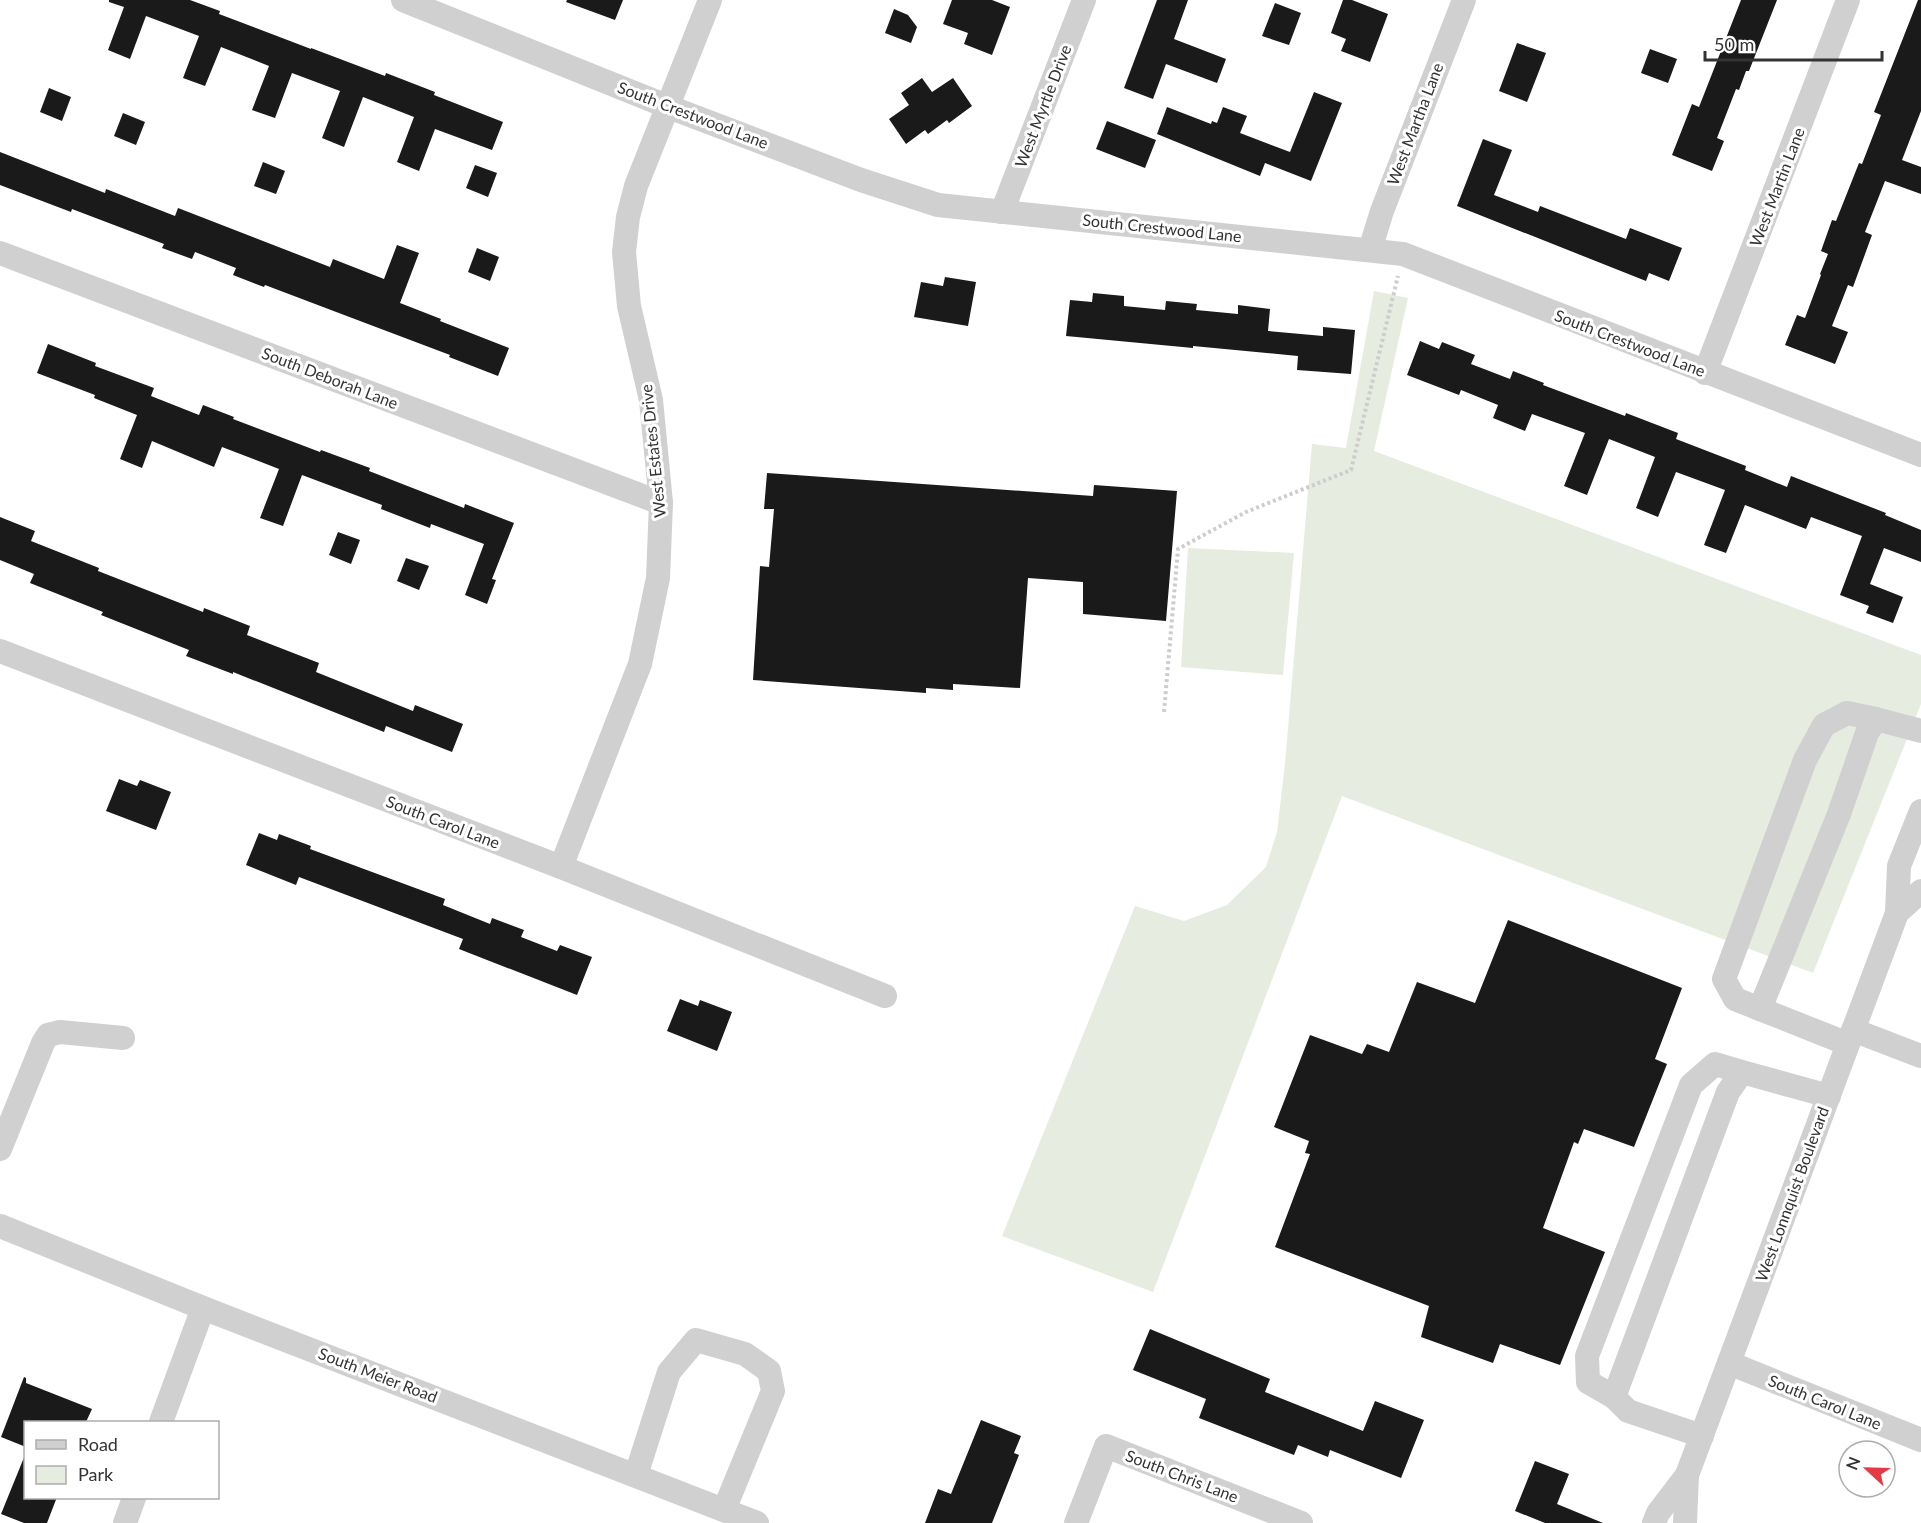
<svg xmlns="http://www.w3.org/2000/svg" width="1921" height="1523" viewBox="0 0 1921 1523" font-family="Lato,sans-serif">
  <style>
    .green { fill: #e6ecdf }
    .building { fill: #1a1a1a }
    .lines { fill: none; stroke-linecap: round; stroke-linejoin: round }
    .path { stroke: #cdcdcd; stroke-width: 4; stroke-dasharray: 3 3; stroke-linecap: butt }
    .minor { stroke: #d0d0d0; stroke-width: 24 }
    .labels { text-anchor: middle; stroke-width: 6; stroke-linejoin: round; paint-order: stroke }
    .street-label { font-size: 16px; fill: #333; stroke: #fff }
  </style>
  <rect width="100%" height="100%" fill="#fff"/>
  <!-- green -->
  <g class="green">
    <path d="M 1374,291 L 1408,298 L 1374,451 L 1921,655 L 1921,704 L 1813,973 L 1342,796 L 1153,1292 L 1002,1236 L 1135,906 L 1184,921 L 1227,905 L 1266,867 L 1277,832 L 1285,764 L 1312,444 L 1346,448 Z"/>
    <path d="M 1188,548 L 1294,553 L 1283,675 L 1181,667 Z"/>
  </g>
  <!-- building -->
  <g class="building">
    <path d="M 109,0 L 190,0 L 220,11 L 219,14 L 311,49 L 311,48 L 385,76 L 386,73 L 435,92 L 434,95 L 503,122 L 492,150 L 435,129 L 419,171 L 397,162 L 414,117 L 363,97 L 344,147 L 322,138 L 340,91 L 292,73 L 275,118 L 252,110 L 269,66 L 221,47 L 205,86 L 183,78 L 199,36 L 146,16 L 130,59 L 108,50 L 124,7 L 109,2 Z"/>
    <path d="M 567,0 L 623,0 L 615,20 L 566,2 Z"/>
    <path d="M 952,0 L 992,0 L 1010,7 L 992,55 L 964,44 L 968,33 L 943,24 Z"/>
    <path d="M 1157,0 L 1188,0 L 1174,39 L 1226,59 L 1217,83 L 1166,64 L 1153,99 L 1124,88 Z"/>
    <path d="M 1343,0 L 1352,0 L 1388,14 L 1370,62 L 1341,51 L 1346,39 L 1331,33 Z"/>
    <path d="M 1741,0 L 1777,0 L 1749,71 L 1746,71 L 1739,90 L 1736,89 L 1717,138 L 1724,141 L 1712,171 L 1672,155 L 1692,104 L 1699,107 Z"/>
    <path d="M 1918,0 L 1921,0 L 1921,111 L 1902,160 L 1921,167 L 1921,194 L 1885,181 L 1865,232 L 1872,235 L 1853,287 L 1848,285 L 1832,326 L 1848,332 L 1835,364 L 1785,345 L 1797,315 L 1805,318 L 1821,275 L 1820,274 L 1828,254 L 1821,251 L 1832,220 L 1836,221 L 1859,163 L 1862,164 L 1881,115 L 1874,112 Z"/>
    <path d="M 1275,3 L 1301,13 L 1289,45 L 1262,36 Z"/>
    <path d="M 894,9 L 908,15 L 917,27 L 911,43 L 885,33 Z"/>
    <path d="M 1517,43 L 1546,53 L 1527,102 L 1499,91 Z"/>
    <path d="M 1650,49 L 1677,59 L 1668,83 L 1641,73 Z"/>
    <path d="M 922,78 L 932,92 L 953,78 L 972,106 L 949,123 L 947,120 L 928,134 L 925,130 L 906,144 L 889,119 L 909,105 L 901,93 Z"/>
    <path d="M 49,88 L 71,97 L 62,121 L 40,112 Z"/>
    <path d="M 1314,92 L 1342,103 L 1311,181 L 1265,163 L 1260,176 L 1157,134 L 1167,107 L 1211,124 L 1212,121 L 1217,123 L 1223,107 L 1247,116 L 1240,133 L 1290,152 Z"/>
    <path d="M 123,113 L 145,122 L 136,145 L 114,136 Z"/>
    <path d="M 1107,121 L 1156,140 L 1145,168 L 1096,149 Z"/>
    <path d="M 1483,139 L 1512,150 L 1494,195 L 1538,212 L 1540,206 L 1626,239 L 1630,228 L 1682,248 L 1669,281 L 1649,273 L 1646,281 L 1457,206 Z"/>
    <path d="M 0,152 L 105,193 L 106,189 L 175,216 L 178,208 L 330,267 L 333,259 L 384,279 L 397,245 L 419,253 L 400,303 L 441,319 L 440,321 L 509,348 L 498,376 L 449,357 L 450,355 L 360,321 L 265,285 L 264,287 L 233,275 L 236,268 L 195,252 L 192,259 L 162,248 L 164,244 L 72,209 L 71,212 L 0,185 Z"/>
    <path d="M 263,162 L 285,171 L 276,194 L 254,186 Z"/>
    <path d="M 475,165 L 497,173 L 488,197 L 466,188 Z"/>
    <path d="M 477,248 L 499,257 L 490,281 L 468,272 Z"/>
    <path d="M 945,277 L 976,282 L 968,326 L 914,317 L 921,282 L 943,286 Z"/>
    <path d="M 1093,293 L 1124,296 L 1124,306 L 1165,310 L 1166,301 L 1197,304 L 1196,310 L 1238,314 L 1238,305 L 1270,309 L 1268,331 L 1323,336 L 1323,327 L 1355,330 L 1351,374 L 1297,370 L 1298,356 L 1193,346 L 1193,348 L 1066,336 L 1070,300 L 1092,302 Z"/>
    <path d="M 1420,341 L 1439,349 L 1442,342 L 1475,355 L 1471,364 L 1510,379 L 1513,371 L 1544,383 L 1543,385 L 1625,416 L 1626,413 L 1678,433 L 1676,439 L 1746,466 L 1745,470 L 1787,487 L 1791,476 L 1886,513 L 1885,515 L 1921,530 L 1921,562 L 1884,548 L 1870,584 L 1903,597 L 1893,623 L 1866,613 L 1869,606 L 1840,595 L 1862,536 L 1811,517 L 1806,529 L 1745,505 L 1726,553 L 1704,545 L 1725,490 L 1676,472 L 1658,517 L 1636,508 L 1655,457 L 1609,439 L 1587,495 L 1564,486 L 1585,433 L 1532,414 L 1525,431 L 1493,418 L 1498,405 L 1461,390 L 1459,395 L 1407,375 Z"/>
    <path d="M 48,344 L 96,363 L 95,366 L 154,388 L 151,396 L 199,415 L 203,405 L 234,417 L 233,419 L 320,452 L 321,450 L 370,468 L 369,471 L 464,508 L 465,504 L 514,523 L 492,579 L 496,580 L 487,604 L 465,595 L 484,544 L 431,524 L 430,528 L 381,509 L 382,505 L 302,475 L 283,526 L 260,518 L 279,469 L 222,447 L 214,467 L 152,441 L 142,468 L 120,459 L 137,415 L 94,398 L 95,395 L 37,373 Z"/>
    <path d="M 767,473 L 1093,496 L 1094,485 L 1177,491 L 1166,621 L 1083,614 L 1083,582 L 1028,578 L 1020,688 L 953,684 L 953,690 L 926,688 L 926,693 L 753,680 L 760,566 L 769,567 L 774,509 L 764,509 Z"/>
    <path d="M 0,517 L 35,531 L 31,541 L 99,568 L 98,571 L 203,612 L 204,608 L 250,626 L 247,635 L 319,663 L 316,672 L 413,711 L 415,705 L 463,724 L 452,752 L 386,726 L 384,732 L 233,672 L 233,674 L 186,656 L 189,650 L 101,615 L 103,612 L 30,583 L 34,574 L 0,560 Z"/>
    <path d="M 338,532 L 360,540 L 351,564 L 329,555 Z"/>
    <path d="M 406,558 L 429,566 L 419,590 L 397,581 Z"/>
    <path d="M 119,779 L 137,786 L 140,780 L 171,792 L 156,830 L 106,811 Z"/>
    <path d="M 259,833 L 277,840 L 279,834 L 311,846 L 310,849 L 445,899 L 443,905 L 490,924 L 492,918 L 524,930 L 521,937 L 557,951 L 560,945 L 592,957 L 577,995 L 459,949 L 463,939 L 299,877 L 296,885 L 246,865 Z"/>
    <path d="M 1508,920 L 1682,988 L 1655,1059 L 1667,1064 L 1634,1147 L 1584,1129 L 1578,1144 L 1574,1142 L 1543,1228 L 1605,1252 L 1560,1365 L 1500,1344 L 1493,1363 L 1421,1337 L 1429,1306 L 1275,1247 L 1310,1154 L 1305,1153 L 1309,1141 L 1274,1127 L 1310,1035 L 1362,1054 L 1367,1044 L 1389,1052 L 1417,982 L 1475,1003 Z"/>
    <path d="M 680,999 L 698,1006 L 700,1000 L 732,1012 L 717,1051 L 667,1031 Z"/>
    <path d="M 1150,1329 L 1270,1379 L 1265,1392 L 1363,1431 L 1375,1401 L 1424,1420 L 1401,1478 L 1330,1450 L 1328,1457 L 1298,1445 L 1294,1455 L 1199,1418 L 1206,1399 L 1133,1370 Z"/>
    <path d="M 24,1377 L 26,1378 L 26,1383 L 92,1409 L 86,1422 L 26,1422 L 26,1447 L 1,1437 Z"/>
    <path d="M 981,1420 L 1021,1436 L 1014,1453 L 1019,1455 L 992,1523 L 925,1523 L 938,1489 L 951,1494 Z"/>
    <path d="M 25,1455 L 26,1497 L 57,1497 L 47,1523 L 24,1523 L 1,1514 Z"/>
    <path d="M 1535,1461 L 1569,1474 L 1557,1504 L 1603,1523 L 1545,1523 L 1515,1511 Z"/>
  </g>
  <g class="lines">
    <!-- path -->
    <path class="path" d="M 1164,712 L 1178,549 L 1246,512 L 1351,470 L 1398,276"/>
    <!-- minor -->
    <g class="minor">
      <path d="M 403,0 L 669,107 L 861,180 L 938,205 L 1403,254 L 1921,455"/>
      <path d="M 1002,212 L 1084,0"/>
      <path d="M 1370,250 L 1382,211 L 1464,0"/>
      <path d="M 0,253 L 661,503"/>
      <path d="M 1705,373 L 1848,0"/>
      <path d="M 0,651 L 561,867 L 885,996"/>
      <path d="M 561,867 L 640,664 L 658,578 L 661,503 L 651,400 L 629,306 L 624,252 L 628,217 L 636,186 L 710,0"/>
      <path d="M 1897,913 L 1921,891"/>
      <path d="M 1760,1009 L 1735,999 L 1724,979 L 1805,760 L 1824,725 L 1847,713 L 1876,719"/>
      <path d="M 1853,1030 L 1921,1056"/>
      <path d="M 1848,1044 L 1760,1009 L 1839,814 L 1867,733 L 1876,719 L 1921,731"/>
      <path d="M 0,1149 L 43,1043 L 48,1035 L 60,1032 L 123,1038"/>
      <path d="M 0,1226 L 203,1308 L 757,1523"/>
      <path d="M 1729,1363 L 1921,1440"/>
      <path d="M 1614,1397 L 1588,1382 L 1587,1356 L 1691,1085 L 1715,1064 L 1742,1072"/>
      <path d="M 161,1422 L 203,1308"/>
      <path d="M 1702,1436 L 1628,1411 L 1614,1397 L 1728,1092 L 1742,1072 L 1829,1096"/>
      <path d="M 636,1475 L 669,1372 L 696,1340 L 745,1354 L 769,1371 L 773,1391 L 724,1510"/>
      <path d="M 125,1523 L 134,1498"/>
      <path d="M 1076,1523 L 1106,1446 L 1301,1523"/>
      <path d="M 1654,1523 L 1658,1513 L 1687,1475"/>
      <path d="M 1685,1523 L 1687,1475 L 1897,913 L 1899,866 L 1921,811"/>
    </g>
  </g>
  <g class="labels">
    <!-- street labels -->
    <g class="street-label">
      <text transform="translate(1043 106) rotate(-69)" y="6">West Myrtle Drive</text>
      <text transform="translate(693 115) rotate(21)" y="6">South Crestwood Lane</text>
      <text transform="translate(1415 124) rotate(-69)" y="6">West Martha Lane</text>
      <text transform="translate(1777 187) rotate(-69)" y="6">West Martin Lane</text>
      <text transform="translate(1162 228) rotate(6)" y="6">South Crestwood Lane</text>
      <text transform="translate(1630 343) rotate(21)" y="6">South Crestwood Lane</text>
      <text transform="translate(330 378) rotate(21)" y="6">South Deborah Lane</text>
      <text transform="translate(653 451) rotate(-96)" y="6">West Estates Drive</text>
      <text transform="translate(443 822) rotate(21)" y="6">South Carol Lane</text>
      <text transform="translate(1792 1194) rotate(-70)" y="6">West Lonnquist Boulevard</text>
      <text transform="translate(378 1375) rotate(21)" y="6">South Meier Road</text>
      <text transform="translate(1825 1402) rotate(22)" y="6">South Carol Lane</text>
      <text transform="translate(1182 1476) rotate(21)" y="6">South Chris Lane</text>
    </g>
  </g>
  <!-- legend -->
  <rect x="24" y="1421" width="195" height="78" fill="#ffffff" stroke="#adadad" stroke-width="1.5"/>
  <rect x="36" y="1440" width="30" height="9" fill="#d0d0d0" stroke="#adadad" stroke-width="1.5"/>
  <text x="78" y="1451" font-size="18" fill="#333333">Road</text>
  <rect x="36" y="1466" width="30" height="18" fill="#e6ecdf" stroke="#adadad" stroke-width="1.5"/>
  <text x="78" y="1481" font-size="18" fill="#333333">Park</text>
  <!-- north arrow -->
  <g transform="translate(1867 1469) rotate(292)"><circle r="28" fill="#ffffff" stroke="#adadad" stroke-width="1.5"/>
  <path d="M0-4.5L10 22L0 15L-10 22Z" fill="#e63946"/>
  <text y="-9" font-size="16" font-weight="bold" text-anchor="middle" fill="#333333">N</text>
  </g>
  <!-- scale -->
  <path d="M1705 51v9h177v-9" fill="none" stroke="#333333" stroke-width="3"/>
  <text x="1714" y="51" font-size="18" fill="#333333" stroke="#ffffff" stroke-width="4.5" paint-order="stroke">50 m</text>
</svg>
